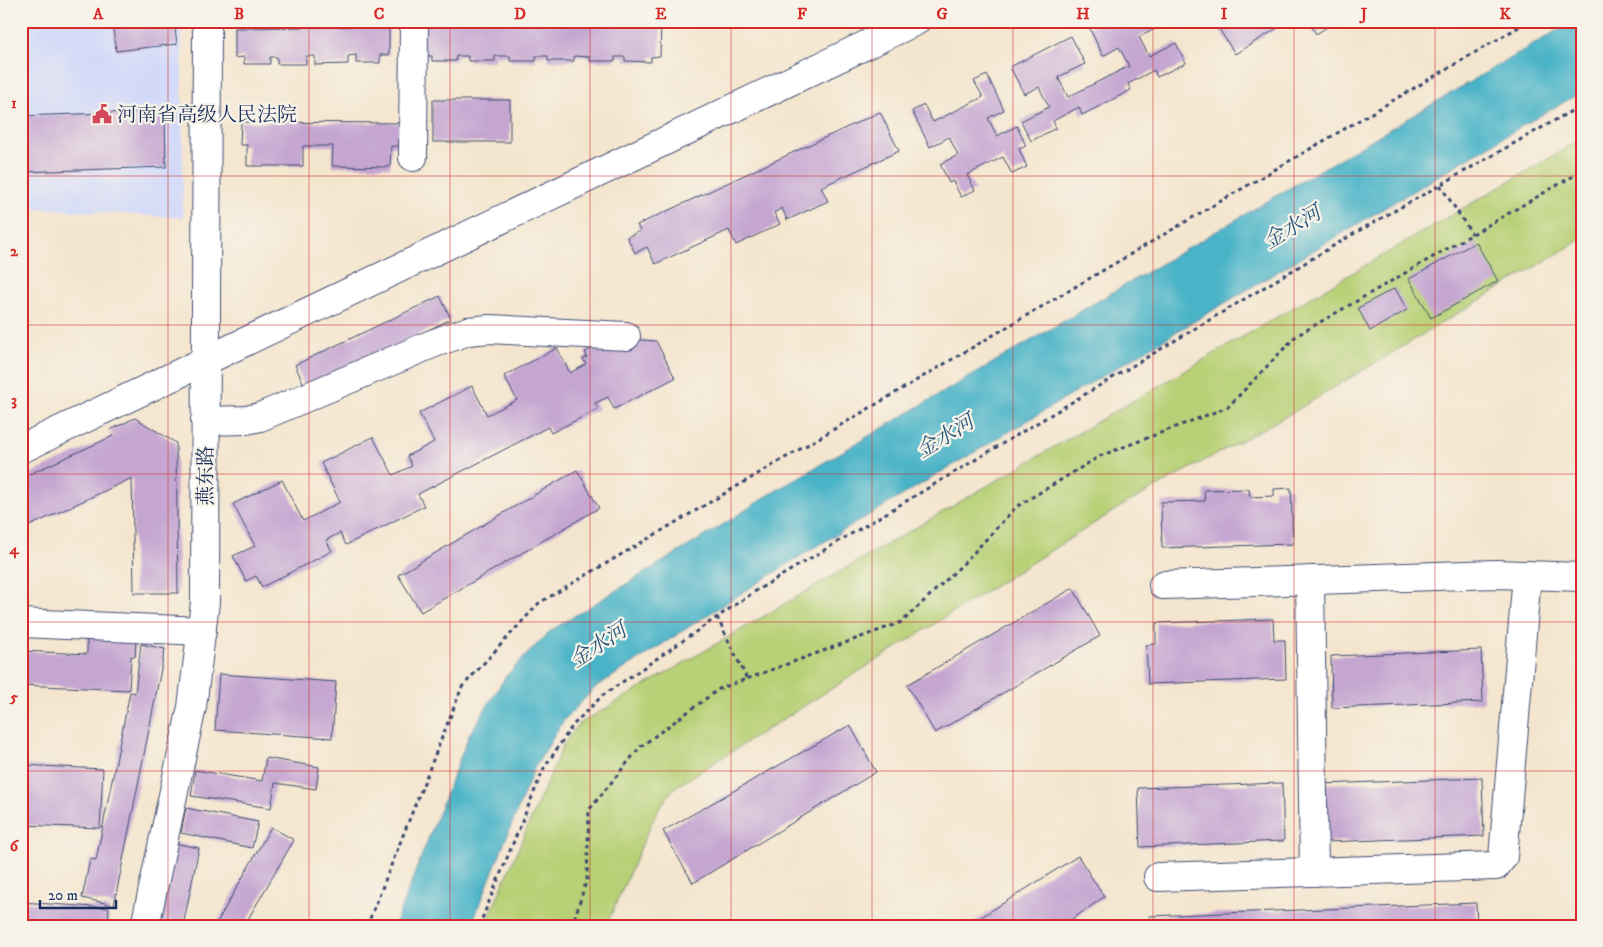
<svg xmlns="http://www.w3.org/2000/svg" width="1603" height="947" viewBox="0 0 1603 947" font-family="'IM FELL DW Pica','Noto Serif SC',serif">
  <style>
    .built { fill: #d2d9f9 }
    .green { fill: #b8d076; stroke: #6a806a }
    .water { fill: #49b3c7; stroke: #327192 }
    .building { fill: #c4a6d1 }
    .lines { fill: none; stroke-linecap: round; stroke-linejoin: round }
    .minor-casing { stroke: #3c4a6f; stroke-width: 30 }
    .path { stroke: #3c4a6f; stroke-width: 3; stroke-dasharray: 4 4; stroke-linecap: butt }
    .minor { stroke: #fff; stroke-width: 28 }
    .grid { fill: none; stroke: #d62828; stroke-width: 1; stroke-opacity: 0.55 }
    .labels { text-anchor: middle; stroke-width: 4.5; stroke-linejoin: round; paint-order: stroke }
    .poi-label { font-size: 20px; fill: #1b2f5e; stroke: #f7f3e8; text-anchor: start }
    .street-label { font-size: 20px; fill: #1b2f5e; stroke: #f7f3e8 }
    .water-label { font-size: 21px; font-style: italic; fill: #29577e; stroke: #f7f3e8 }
    .neatline { fill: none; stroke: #d62828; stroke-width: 2 }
    .grid-label { font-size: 16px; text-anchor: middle; font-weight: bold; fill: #d62828 }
  </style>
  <rect width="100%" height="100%" fill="#f7f3e8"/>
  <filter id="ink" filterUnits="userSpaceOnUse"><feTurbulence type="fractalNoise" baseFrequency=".02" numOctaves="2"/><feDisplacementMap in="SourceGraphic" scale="10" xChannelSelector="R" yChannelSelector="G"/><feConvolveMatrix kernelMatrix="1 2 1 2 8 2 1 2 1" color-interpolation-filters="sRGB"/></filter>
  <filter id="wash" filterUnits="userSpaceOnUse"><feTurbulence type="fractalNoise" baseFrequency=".0096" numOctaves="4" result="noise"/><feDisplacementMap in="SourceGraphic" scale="20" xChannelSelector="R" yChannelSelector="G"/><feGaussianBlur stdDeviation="1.12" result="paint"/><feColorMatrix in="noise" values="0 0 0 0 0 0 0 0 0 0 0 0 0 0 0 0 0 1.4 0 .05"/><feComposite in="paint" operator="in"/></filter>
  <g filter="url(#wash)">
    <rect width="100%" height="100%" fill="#f4e5ce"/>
    <!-- built -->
    <path class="built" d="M 21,21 L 182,21 L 183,218 L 21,207 Z"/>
    <!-- green -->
    <path class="green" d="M 1582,139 L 1582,239 L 1295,411 L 1120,507 L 674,788 L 656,813 L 606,926 L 485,926 L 563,745 L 579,724 Z"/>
    <!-- water -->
    <path class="water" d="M 1573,21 L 1582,21 L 1582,92 L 1522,126 L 809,551 L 748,589 L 596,687 L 564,720 L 534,769 L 471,926 L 394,926 L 469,735 L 506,676 L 550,631 L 716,529 L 767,496 Z"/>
    <g id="blocks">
      <!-- building -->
      <g class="building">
        <path d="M 112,21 L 174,21 L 177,44 L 116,51 Z"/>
        <path d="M 422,21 L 661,22 L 660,56 L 651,57 L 651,62 L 625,61 L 625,57 L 615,57 L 615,61 L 590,61 L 590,57 L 574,56 L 574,61 L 548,61 L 548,56 L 536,56 L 536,61 L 510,61 L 510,56 L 495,56 L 495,61 L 468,61 L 468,56 L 456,56 L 456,61 L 432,61 L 432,56 L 422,56 Z"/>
        <path d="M 1099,21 L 1164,21 L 1165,24 L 1139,37 L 1149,56 L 1176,43 L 1186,63 L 1157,77 L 1154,70 L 1128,84 L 1131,90 L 1082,115 L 1079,107 L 1053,121 L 1056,128 L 1031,141 L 1021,121 L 1049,107 L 1039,87 L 1024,94 L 1010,67 L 1071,36 L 1085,64 L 1058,77 L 1068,97 L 1129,66 L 1119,47 L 1103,56 L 1089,27 Z"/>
        <path d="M 1214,21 L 1289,21 L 1235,54 Z"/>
        <path d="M 1308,21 L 1337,21 L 1316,34 Z"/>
        <path d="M 389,26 L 389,55 L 380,55 L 380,63 L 356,63 L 356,55 L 348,56 L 348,64 L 315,65 L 315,56 L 306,56 L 306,64 L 277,64 L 277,57 L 270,57 L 270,64 L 244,64 L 244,57 L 235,58 L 235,28 Z"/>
        <path d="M 987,75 L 1004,110 L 988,118 L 997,136 L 1017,126 L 1026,146 L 1019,149 L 1027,167 L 1012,174 L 1003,157 L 967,175 L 975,190 L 961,197 L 953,181 L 949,183 L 940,164 L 958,155 L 949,137 L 930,147 L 912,111 L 924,105 L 933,122 L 983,97 L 974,81 Z"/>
        <rect x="433" y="100" width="77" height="42"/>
        <path d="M 165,111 L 166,167 L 21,172 L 21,116 Z"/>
        <path d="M 880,112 L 899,151 L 821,187 L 828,201 L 787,220 L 782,208 L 774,213 L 780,224 L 736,245 L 729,230 L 655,264 L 647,247 L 635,253 L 627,237 L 640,231 L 637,225 Z"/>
        <path d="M 241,122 L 401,123 L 400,146 L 391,146 L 390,167 L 332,166 L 333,146 L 303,146 L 303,166 L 247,166 L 247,145 L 240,145 Z"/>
        <path d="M 1476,242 L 1498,281 L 1431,318 L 1409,279 Z"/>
        <path d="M 1395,288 L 1407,310 L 1370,331 L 1358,308 Z"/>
        <path d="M 440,296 L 451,319 L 306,389 L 295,365 Z"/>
        <path d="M 613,338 L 656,341 L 675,378 L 614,409 L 608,397 L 595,403 L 598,409 L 551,433 L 548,427 L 418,494 L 424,506 L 346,545 L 340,533 L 326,540 L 332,551 L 262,587 L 256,576 L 246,581 L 233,556 L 255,546 L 233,504 L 282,480 L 303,521 L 340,502 L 321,463 L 373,437 L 393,475 L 412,466 L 407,456 L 434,442 L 419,413 L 472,386 L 487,415 L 517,400 L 504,376 L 557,348 L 570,373 L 586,364 L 583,359 L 587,357 L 585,352 Z"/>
        <path d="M 135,418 L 176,443 L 178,593 L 134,593 L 132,478 L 21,530 L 21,478 L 113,436 L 110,430 Z"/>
        <path d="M 577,470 L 599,508 L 421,612 L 398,575 Z"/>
        <path d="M 1291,488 L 1293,544 L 1162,548 L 1161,502 L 1205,501 L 1204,490 L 1249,489 L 1250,497 L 1274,496 L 1274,489 Z"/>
        <path d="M 1073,588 L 1100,636 L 935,733 L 907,685 Z"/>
        <path d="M 1273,619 L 1274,640 L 1285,640 L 1286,679 L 1148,684 L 1146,645 L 1156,644 L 1156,623 Z"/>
        <path d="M 87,636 L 136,638 L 135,657 L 131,656 L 129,690 L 21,685 L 21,651 L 87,654 Z"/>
        <path d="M 141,644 L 165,649 L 114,905 L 82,898 L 90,859 L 96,860 L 130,692 L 135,693 Z"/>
        <path d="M 1481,650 L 1483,702 L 1332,708 L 1331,656 Z"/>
        <path d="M 219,674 L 336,682 L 332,738 L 215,730 Z"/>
        <path d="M 850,725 L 876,772 L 693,883 L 663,831 Z"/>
        <path d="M 266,758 L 319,767 L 316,789 L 275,783 L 271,808 L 191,796 L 195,770 L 262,781 Z"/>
        <path d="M 21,765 L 103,769 L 100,828 L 21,825 Z"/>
        <path d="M 1482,778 L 1484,836 L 1325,842 L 1323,784 Z"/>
        <path d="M 1282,783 L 1284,841 L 1140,847 L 1138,788 Z"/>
        <path d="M 186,808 L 258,822 L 252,848 L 181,833 Z"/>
        <path d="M 271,827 L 294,840 L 244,926 L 215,926 Z"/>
        <path d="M 174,843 L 199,848 L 183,926 L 157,926 Z"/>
        <path d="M 1078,856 L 1104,897 L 1062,926 L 967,926 Z"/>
        <path d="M 21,902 L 109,908 L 108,926 L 21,926 Z"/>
        <path d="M 1476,903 L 1477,926 L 1149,926 L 1149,916 Z"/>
      </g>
    </g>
  </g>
  <g filter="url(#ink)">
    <use href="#blocks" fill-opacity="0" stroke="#3c4a6f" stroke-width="1"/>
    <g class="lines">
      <defs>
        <g id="minor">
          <path d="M 413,157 L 414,21"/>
          <path d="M 205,421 L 246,420 L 260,417 L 432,344 L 468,331 L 489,329 L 626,336"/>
          <path d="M 21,449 L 916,21"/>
          <path d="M 1310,580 L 1314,872"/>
          <path d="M 1163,585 L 1496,574 L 1582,577"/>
          <path d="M 21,623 L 202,631"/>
          <path d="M 1158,877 L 1496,866 L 1503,857 L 1527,575"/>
          <path d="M 145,926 L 192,707 L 205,602 L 207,21"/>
        </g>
      </defs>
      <!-- minor casing -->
      <use href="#minor" class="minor-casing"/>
      <!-- path -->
      <g class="path">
        <path d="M 1440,185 L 1472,234"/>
        <path d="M 717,617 L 747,679"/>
        <path d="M 367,926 L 462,687 L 539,603 L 1197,215 L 1529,21"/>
        <path d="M 479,926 L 544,768 L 573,725 L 602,696 L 754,592 L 1355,233 L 1582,105"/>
        <path d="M 572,926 L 587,879 L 589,810 L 640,747 L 719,689 L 902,622 L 966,561 L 1016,507 L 1100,456 L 1228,407 L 1296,336 L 1582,171"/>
      </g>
      <!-- minor -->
      <use href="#minor" class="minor"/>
    </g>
  </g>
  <!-- grid -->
  <path class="grid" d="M 168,21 L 168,926M 309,21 L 309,926M 450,21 L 450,926M 590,21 L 590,926M 731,21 L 731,926M 872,21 L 872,926M 1013,21 L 1013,926M 1153,21 L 1153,926M 1294,21 L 1294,926M 1435,21 L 1435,926M 21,176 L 1582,176M 21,325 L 1582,325M 21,474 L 1582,474M 21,622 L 1582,622M 21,771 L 1582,771"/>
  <!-- icons -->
  <defs>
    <symbol id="civic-bare" viewBox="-9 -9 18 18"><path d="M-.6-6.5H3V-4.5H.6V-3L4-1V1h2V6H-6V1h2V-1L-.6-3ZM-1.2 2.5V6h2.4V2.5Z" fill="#d1495b" stroke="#f7f3e8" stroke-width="2.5" paint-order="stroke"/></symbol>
  </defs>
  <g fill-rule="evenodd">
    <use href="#civic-bare" x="88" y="100" width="28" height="28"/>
  </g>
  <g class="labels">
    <!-- poi labels -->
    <g class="poi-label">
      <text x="117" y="121">河南省高级人民法院</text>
    </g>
    <!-- street labels -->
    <g class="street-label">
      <text transform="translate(205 476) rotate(-90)" y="7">燕东路</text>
    </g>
    <!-- water labels -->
    <g class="water-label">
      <text transform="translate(1292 227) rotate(-31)" y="7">金水河</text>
      <text transform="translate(945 436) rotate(-31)" y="7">金水河</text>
      <text transform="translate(598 645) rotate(-33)" y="7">金水河</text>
    </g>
  </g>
  <!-- margin -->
  <rect width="1603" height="947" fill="none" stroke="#f7f3e8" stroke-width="55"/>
  <!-- scale -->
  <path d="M40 900v8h76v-8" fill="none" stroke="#1b2f5e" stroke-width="2.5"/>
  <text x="48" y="900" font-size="15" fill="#1b2f5e" stroke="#f7f3e8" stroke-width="4" paint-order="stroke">20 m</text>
  <rect x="28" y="28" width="1548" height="892" class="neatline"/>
  <g class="grid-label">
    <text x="98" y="19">A</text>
    <text x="239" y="19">B</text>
    <text x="379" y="19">C</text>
    <text x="520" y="19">D</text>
    <text x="661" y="19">E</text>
    <text x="802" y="19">F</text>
    <text x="942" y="19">G</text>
    <text x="1083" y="19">H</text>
    <text x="1224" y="19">I</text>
    <text x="1364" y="19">J</text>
    <text x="1505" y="19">K</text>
    <text x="14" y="108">1</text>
    <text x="14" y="256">2</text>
    <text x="14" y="405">3</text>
    <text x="14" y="554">4</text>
    <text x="14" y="702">5</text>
    <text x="14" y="851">6</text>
  </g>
</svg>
